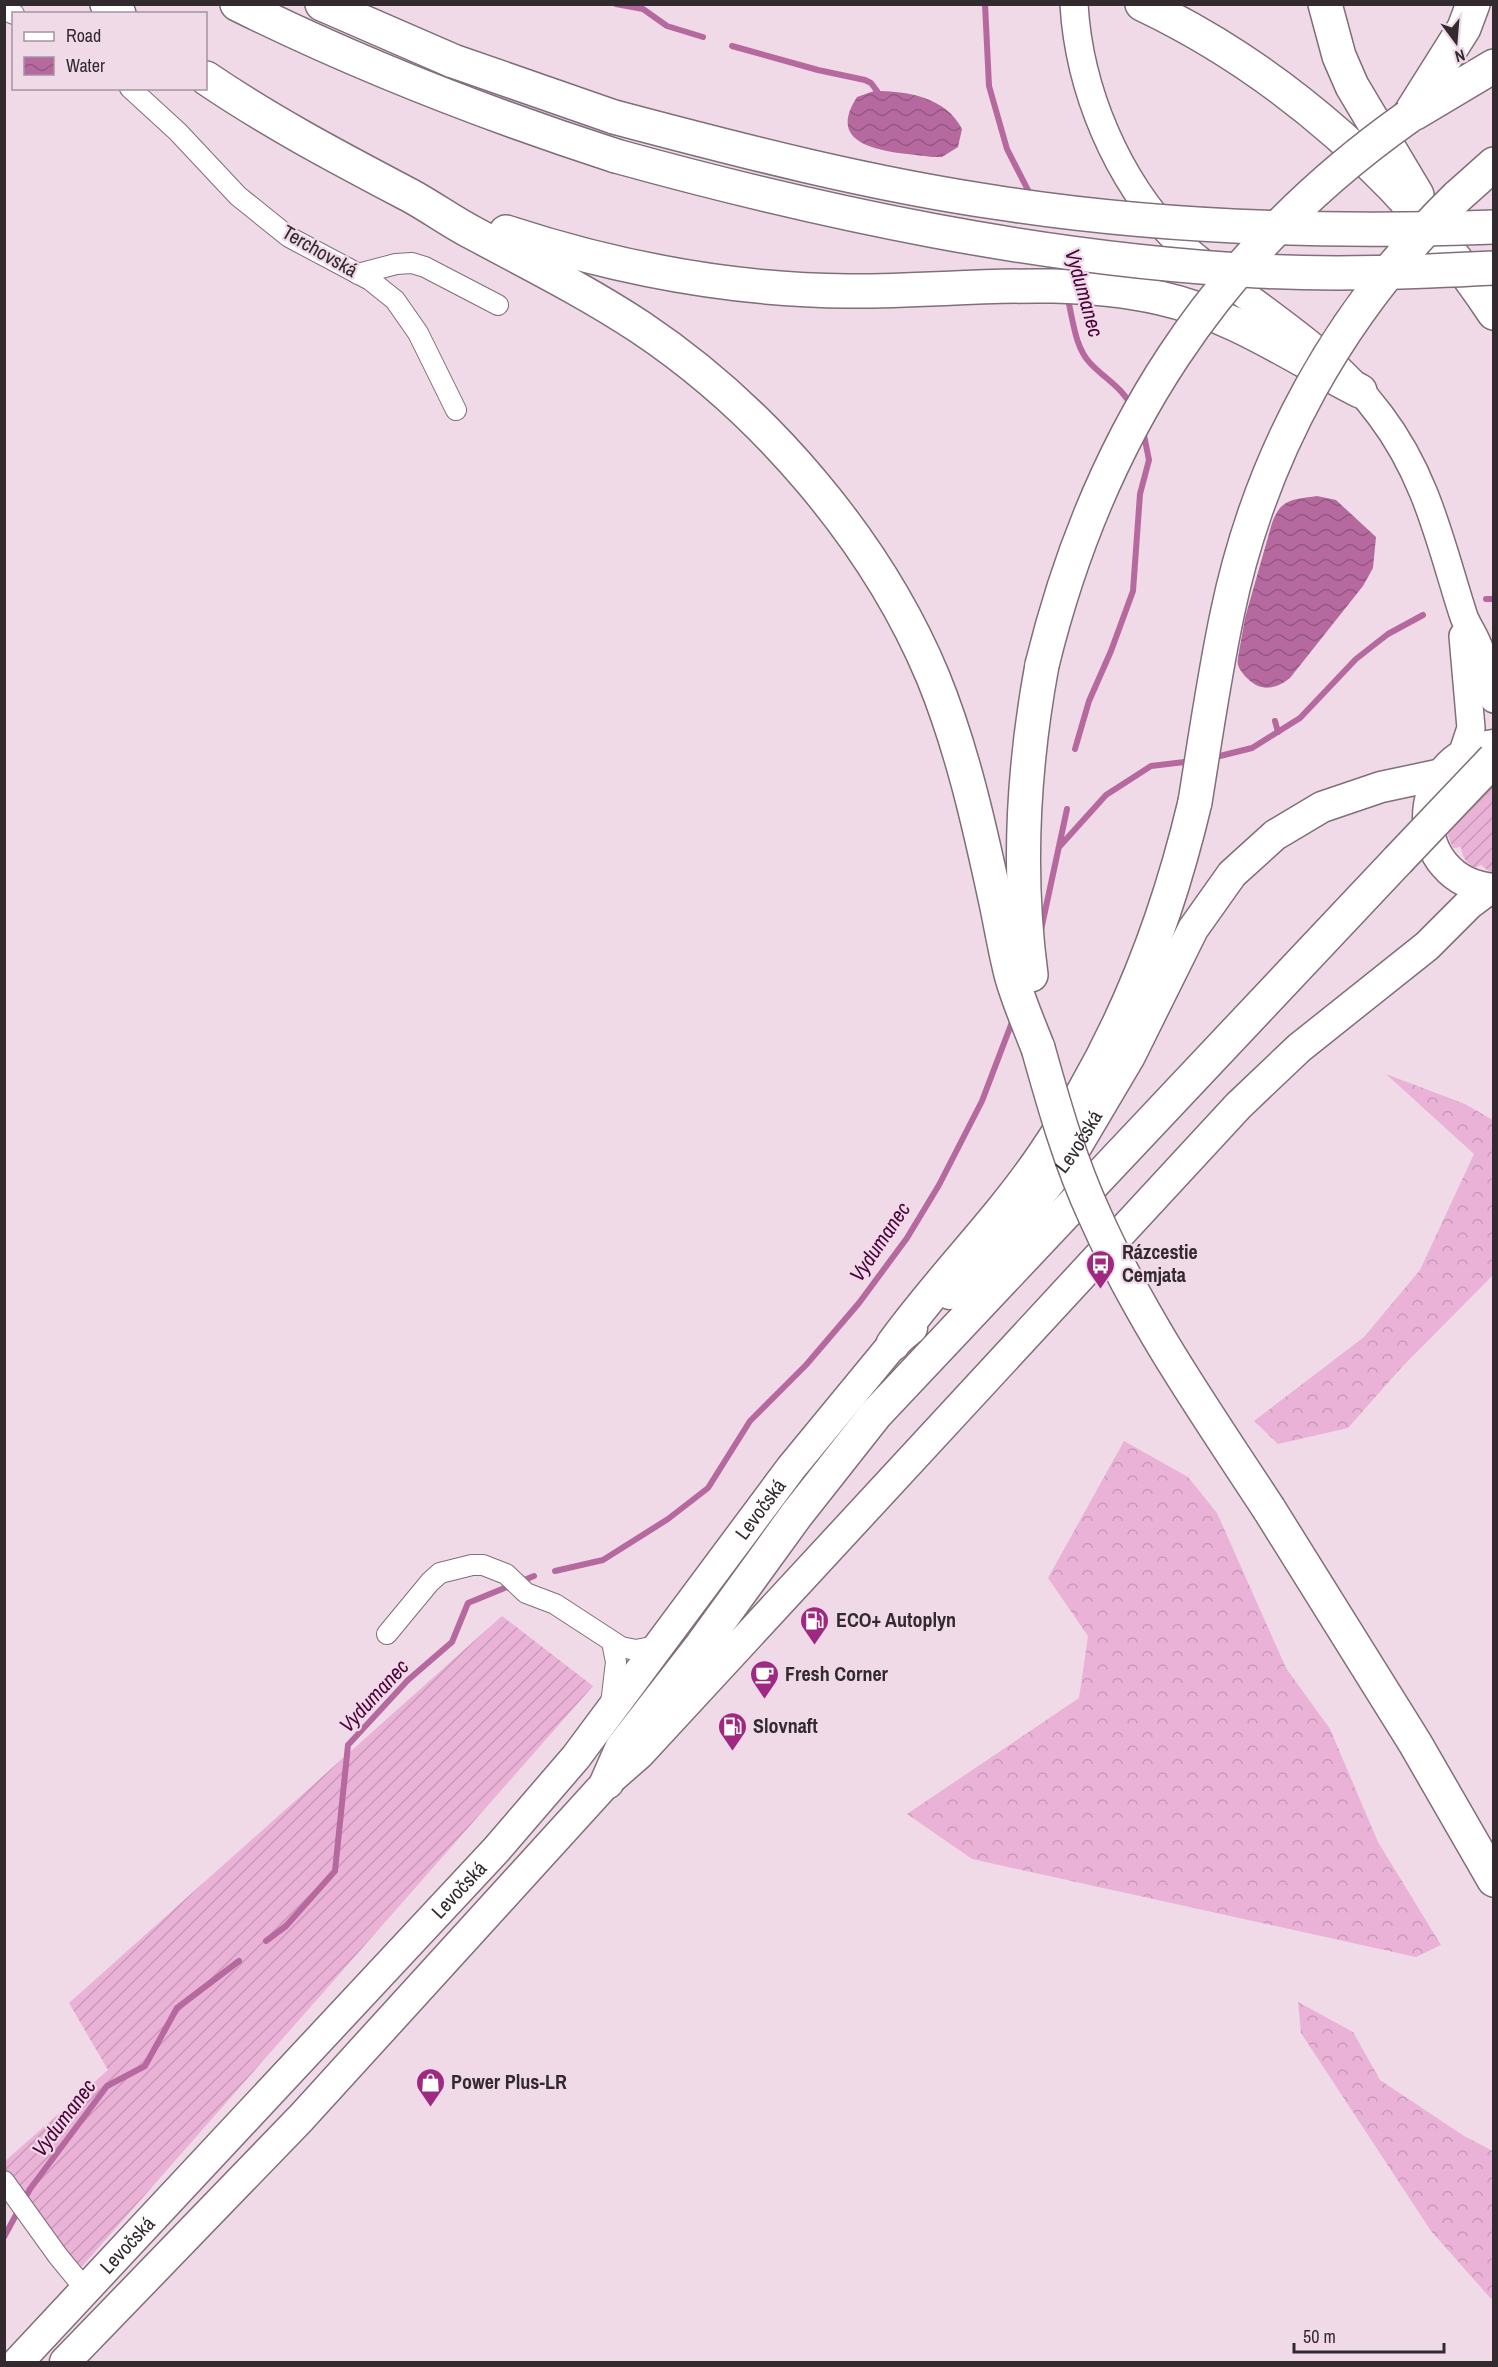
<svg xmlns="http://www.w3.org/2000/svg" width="1498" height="2367" viewBox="0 0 1498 2367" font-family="'Archivo Narrow',sans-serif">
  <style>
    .forest { fill: url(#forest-crowns) }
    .garden { fill: url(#garden-furrows) }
    .water { fill: url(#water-waves) }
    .pier { fill: #f0dae8 }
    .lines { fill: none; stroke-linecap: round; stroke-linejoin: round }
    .stream { stroke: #b6699f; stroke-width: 6 }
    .minor-casing { stroke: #806e7a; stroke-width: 22 }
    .secondary-casing { stroke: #806e7a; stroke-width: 30 }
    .primary-casing { stroke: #806e7a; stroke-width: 33 }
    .motorway-casing { stroke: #806e7a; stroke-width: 36 }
    .minor { stroke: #fff; stroke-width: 20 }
    .secondary { stroke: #fff; stroke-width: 27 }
    .primary { stroke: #fff; stroke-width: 30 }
    .motorway { stroke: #fff; stroke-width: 33 }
    .motorway-bridge-casing { stroke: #806e7a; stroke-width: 36; stroke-linecap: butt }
    .motorway-bridge { stroke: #fff; stroke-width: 33 }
    .labels { text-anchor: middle; stroke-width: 4.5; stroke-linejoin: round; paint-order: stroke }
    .street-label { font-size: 20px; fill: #322a2f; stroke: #f0dae8 }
    .poi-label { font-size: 20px; font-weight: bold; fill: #322a2f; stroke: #f0dae8; text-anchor: start }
    .water-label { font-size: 21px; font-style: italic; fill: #4c023c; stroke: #f0dae8 }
  </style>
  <defs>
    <pattern id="forest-crowns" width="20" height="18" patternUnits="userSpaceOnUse" patternTransform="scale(1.5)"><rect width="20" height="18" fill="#eab2d7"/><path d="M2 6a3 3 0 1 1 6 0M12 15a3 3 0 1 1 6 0" fill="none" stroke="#c999b9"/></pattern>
    <pattern id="garden-furrows" width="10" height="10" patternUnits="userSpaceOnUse" patternTransform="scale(1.5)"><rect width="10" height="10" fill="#eab2d7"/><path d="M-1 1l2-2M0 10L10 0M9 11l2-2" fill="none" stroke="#c999b9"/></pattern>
    <pattern id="water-waves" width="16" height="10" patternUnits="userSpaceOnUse" patternTransform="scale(1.5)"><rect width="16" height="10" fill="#b6699f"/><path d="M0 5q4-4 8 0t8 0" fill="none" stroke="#955782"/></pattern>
  </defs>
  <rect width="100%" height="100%" fill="#f0dae8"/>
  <!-- forest -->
  <g class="forest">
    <path d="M 1386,1074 L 1465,1104 L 1493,1120 L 1493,1275 L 1401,1368 L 1348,1428 L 1278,1444 L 1254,1421 L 1364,1337 L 1420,1270 L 1474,1154 Z"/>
    <path d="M 1124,1441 L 1188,1477 L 1217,1513 L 1286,1668 L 1330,1729 L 1378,1842 L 1441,1945 L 1416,1957 L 972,1859 L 907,1814 L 1079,1698 L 1088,1636 L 1048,1578 Z"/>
    <path d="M 1298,2002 L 1353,2032 L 1380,2080 L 1464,2136 L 1493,2151 L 1493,2301 L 1431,2231 L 1301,2033 Z"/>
  </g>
  <!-- garden -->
  <g class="garden">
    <path d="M 1493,761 L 1493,874 L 1481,865 L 1475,868 C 1466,863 1462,857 1461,847 L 1453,848 L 1447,833 Z"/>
    <path d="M 502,1616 L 593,1686 L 71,2279 L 5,2171 L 4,2162 L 108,2070 L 69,2003 Z"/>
  </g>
  <!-- water -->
  <g class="water">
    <path d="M 874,91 C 907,91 946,97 962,129 L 958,147 L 942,157 L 932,157 C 898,152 821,152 857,97 Z"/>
    <path d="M 1317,496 L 1336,500 L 1376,537 L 1373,568 L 1363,586 L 1290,678 C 1280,686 1268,691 1256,685 C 1249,681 1240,672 1238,665 C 1233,645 1266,518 1282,506 C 1291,498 1305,498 1317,496 Z"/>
  </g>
  <!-- pier -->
  <path class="pier" d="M 1276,509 L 1245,618 L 1236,669 L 1234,653 L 1246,594 L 1268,521 Z"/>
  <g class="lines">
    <!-- stream -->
    <g class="stream">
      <path d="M 616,4 L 643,9 L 667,26 L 703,37"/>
      <path d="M 985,4 L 989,86 L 1007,149 L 1031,196"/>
      <path d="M 732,46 L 818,70 L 865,80 L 871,83 L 877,91"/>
      <path d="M 1067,296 C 1073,317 1074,346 1090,363 C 1105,379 1122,387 1132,407"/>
      <path d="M 1486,599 L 1494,599"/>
      <path d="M 1275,721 L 1278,732"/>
      <path d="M 1075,749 L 1089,701 L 1111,651 L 1133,591 L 1140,494 L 1149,460 L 1143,430"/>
      <path d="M 1212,758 L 1252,748 L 1300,718 L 1356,659 L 1388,634 L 1423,615"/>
      <path d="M 1060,846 L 1106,795 L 1151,766 L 1193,761"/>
      <path d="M 1041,930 L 1067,809"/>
      <path d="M 555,1571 L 603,1560 L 668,1519 L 708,1488 L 750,1421 L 806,1365 L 859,1303 L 907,1238 L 939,1185 L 982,1101 L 1014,1017"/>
      <path d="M 266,1941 L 286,1926 L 335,1871 L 348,1745 L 408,1680 L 452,1642 L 468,1603 L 534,1576"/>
      <path d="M 4,2237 L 30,2189 L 107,2086 L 145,2066 L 177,2008 L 239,1961"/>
    </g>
    <defs>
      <g id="minor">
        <path d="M 4,10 L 14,14"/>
        <path d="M 130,88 L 178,132 L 238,196 L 289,237 L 370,280 L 395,300 L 418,333 L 456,410"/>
        <path d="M 358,274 L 396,264 L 412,263 L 425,267 L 498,305"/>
        <path d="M 387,1634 L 430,1582 L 440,1573 L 472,1565 L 483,1565 L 506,1574 L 526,1593 L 555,1604 L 621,1647 L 636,1650 L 661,1645"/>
        <path d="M 611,1704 L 616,1662 L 612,1642"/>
        <path d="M 4,2181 L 58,2256 L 86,2290"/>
      </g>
      <g id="secondary">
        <path d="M 1074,4 C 1079,90 1117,180 1177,241 C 1193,257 1213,270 1230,284 C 1282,323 1341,362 1380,415 C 1427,477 1440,542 1463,614 C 1466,624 1473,633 1477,643 C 1485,660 1488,681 1494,699"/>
        <path d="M 1462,755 L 1471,728 L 1463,636"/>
      </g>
      <g id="primary">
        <path d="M 1494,745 C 1406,755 1406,882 1494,889"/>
        <path id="s1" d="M 950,1294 L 1024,1215 L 1072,1154 L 1130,1056 L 1193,929 L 1232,874 L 1275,835 L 1322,807 L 1381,787 L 1442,774"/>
        <path id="s2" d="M 18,2362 L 496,1850 L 576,1757 L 791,1468 L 893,1344 L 912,1328"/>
        <path d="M 65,2362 L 301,2118 L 607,1782 L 639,1754 L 1239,1105 L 1299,1048 L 1427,946 L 1469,904 L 1489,889"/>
      </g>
      <g id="motorway">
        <path d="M 107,4 L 119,14"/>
        <path d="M 237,4 C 360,65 486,114 616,156"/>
        <path d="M 322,4 L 453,61 L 614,117"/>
        <path d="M 1142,4 C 1283,71 1408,183 1494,313"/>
        <path d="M 1325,4 L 1339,56 L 1352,86 L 1417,195"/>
        <path d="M 206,78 C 272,123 341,159 411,196 C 433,208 453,223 475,234 C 531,264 587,292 640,327 C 763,409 876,540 933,677 C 962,748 979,824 995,898 C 1001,925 1005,952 1012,978 C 1019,1002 1029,1025 1038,1048"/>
        <path d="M 1415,113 L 1494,66"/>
        <path d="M 1408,117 L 1464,28 L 1473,4"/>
        <path d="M 1457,197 L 1494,164"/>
        <path d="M 506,232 C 616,268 733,290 848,291 C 951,292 1059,275 1160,298 C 1233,314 1295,358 1360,391"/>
        <path d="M 1031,975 C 1017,870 1023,768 1042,665"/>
        <path d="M 893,1344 C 940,1279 998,1222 1043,1156 C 1118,1048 1165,929 1195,802"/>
        <path d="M 1269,1509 L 1415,1743 L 1494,1880"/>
        <path d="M 607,1782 L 622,1748 L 702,1645 L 797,1514 L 875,1415 L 1398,860"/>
      </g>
    </defs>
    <!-- minor casing -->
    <use href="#minor" class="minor-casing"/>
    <!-- secondary casing -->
    <use href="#secondary" class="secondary-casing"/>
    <!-- primary casing -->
    <use href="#primary" class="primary-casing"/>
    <!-- motorway casing -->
    <use href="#motorway" class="motorway-casing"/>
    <!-- minor -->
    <use href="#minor" class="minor"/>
    <!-- secondary -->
    <use href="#secondary" class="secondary"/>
    <!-- primary -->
    <use href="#primary" class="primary"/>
    <!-- motorway -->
    <use href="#motorway" class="motorway"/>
    <defs>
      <g id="motorway-bridge">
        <path d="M 614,117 C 742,151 869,184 1000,203 C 1162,228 1330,233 1494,227"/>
        <path d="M 616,156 C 826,214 1040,259 1258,271 C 1336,275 1415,272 1494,268"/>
        <path d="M 1042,665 C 1098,436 1214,254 1408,117"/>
        <path d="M 1195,802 C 1205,740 1214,677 1227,615 C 1260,454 1340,311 1457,197"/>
        <path d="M 1398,860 L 1494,759"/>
        <path d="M 1038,1048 C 1054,1105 1070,1162 1095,1216 C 1141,1320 1207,1414 1269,1509"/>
      </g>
    </defs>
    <!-- motorway-bridge casing -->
    <use href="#motorway-bridge" class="motorway-bridge-casing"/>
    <!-- motorway-bridge -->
    <use href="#motorway-bridge" class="motorway-bridge"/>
  </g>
  <!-- icons -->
  <defs>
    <symbol id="bus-pin" viewBox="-11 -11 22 30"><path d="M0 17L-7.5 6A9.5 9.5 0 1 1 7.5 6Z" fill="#9e2882" stroke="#f0dae8"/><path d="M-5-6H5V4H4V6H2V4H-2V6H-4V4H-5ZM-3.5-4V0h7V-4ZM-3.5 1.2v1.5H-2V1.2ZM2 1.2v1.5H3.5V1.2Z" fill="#fff"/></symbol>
    <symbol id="fuel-pin" viewBox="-11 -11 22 30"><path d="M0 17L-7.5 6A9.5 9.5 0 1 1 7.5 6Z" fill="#9e2882" stroke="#f0dae8"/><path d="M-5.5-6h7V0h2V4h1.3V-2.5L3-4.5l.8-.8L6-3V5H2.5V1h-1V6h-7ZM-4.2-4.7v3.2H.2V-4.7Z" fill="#fff"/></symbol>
    <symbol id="cafe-pin" viewBox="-11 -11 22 30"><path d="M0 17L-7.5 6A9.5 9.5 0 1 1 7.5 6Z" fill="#9e2882" stroke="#f0dae8"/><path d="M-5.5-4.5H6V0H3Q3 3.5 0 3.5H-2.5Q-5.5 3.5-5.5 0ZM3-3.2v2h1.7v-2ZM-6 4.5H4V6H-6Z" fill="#fff"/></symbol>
    <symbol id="shop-pin" viewBox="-11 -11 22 30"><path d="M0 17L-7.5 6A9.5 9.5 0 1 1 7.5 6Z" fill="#9e2882" stroke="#f0dae8"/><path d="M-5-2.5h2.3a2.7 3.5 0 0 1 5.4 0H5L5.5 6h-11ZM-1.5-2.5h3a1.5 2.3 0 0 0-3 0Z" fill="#fff"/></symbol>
  </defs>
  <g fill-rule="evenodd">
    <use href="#bus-pin" x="1084" y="1248" width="33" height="45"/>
    <use href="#fuel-pin" x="798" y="1604" width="33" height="45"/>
    <use href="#cafe-pin" x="748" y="1658" width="33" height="45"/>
    <use href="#fuel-pin" x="716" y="1710" width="33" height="45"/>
    <use href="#shop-pin" x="414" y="2066" width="33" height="45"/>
  </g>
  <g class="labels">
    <!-- street labels -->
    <g class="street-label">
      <text transform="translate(320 251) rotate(30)" y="7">Terchovská</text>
      <text dy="7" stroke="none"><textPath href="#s1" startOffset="200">Levočská</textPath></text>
      <text dy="7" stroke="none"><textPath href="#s2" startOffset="1132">Levočská</textPath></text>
      <text dy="7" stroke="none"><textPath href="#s2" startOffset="646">Levočská</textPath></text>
      <text dy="7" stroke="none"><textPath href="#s2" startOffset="160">Levočská</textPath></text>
    </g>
    <!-- poi labels -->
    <g class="poi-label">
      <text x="1122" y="1259">Rázcestie<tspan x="1122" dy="23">Cemjata</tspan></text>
      <text x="836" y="1627">ECO+ Autoplyn</text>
      <text x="785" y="1681">Fresh Corner</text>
      <text x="753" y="1733">Slovnaft</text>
      <text x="451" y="2089">Power Plus-LR</text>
    </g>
    <!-- water labels -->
    <g class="water-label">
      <text transform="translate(1084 293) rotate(74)" y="7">Vydumanec</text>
      <text transform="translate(880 1242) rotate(-56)" y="7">Vydumanec</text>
      <text transform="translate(374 1696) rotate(-47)" y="7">Vydumanec</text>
      <text transform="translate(64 2118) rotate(-53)" y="7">Vydumanec</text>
    </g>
  </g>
  <!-- border -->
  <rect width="1498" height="2367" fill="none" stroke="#322a2f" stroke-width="12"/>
  <!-- legend -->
  <rect x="12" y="12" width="195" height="78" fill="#f0dae8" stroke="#a4949e" stroke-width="1.5"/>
  <rect x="24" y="32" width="30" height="9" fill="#ffffff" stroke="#a4949e" stroke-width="1.5"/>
  <text x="66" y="42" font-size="18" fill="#322a2f">Road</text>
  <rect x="24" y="57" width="30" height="18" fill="url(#water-waves)" stroke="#a4949e" stroke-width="1.5"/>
  <text x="66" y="72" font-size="18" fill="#322a2f">Water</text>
  <!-- north arrow -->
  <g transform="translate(1456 42) rotate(164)" stroke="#f0dae8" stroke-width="4.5" paint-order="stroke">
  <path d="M0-4.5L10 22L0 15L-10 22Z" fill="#322a2f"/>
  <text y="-9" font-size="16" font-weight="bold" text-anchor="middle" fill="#322a2f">N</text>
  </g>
  <!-- scale -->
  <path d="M1294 2343v9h150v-9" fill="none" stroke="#322a2f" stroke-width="3"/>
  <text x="1303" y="2343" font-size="18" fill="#322a2f" stroke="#f0dae8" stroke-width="4.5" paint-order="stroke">50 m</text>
</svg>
